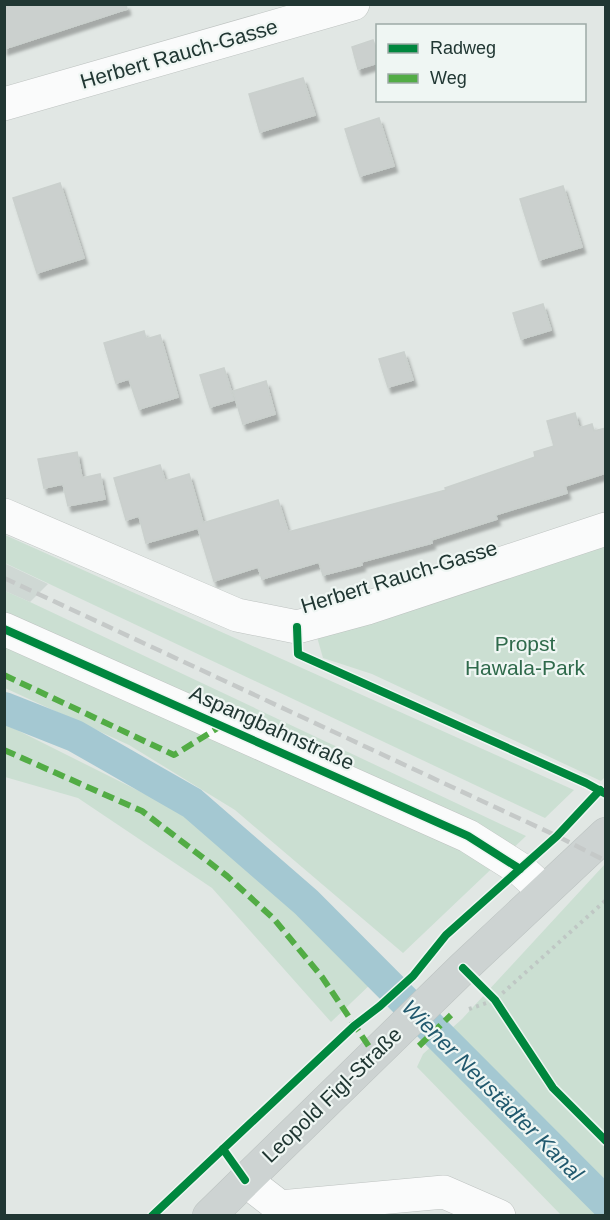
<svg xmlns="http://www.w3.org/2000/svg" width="610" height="1220" viewBox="0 0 610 1220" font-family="Helvetica,sans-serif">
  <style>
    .built { fill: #cfd8d4 }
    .green { fill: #cbdfd2 }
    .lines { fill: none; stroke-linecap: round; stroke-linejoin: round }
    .canal { stroke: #a4c8d2; stroke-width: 32 }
    .building { fill: #cbd0ce; stroke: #cad0cd; stroke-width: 1.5; filter: url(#shadow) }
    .minor-casing { stroke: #bec3c1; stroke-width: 34 }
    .major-casing { stroke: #bcc3c1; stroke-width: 34 }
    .path { stroke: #bfc7c4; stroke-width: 4; stroke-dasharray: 3 4.5; stroke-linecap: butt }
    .minor { stroke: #fafbfb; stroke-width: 33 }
    .major { stroke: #cdd3d2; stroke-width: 33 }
    .rail { stroke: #c5c9c8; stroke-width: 4.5; stroke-dasharray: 12 6; stroke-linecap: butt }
    .quiet { stroke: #52ac45; stroke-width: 6; stroke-dasharray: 12 6; stroke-linecap: butt }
    .cycleway-casing { stroke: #eff6f3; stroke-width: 11 }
    .cycleway { stroke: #00873e; stroke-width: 8 }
    .labels { text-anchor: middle; stroke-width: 4.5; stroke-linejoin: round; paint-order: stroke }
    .street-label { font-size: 21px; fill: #213733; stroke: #eff6f3 }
    .park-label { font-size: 21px; fill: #2f6a4b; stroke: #eff6f3 }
    .water-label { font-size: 22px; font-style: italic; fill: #21596e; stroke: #eff6f3 }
  </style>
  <defs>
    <filter id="shadow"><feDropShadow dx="3.5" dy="6" stdDeviation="1.5" flood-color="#0004"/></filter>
  </defs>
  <rect width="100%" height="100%" fill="#e1e7e4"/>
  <!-- built -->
  <path class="built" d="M 4,563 L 48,584 L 30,602 L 5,591 Z"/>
  <!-- green -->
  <g class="green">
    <path d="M 5,535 L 574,790 L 545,818 L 5,563 Z"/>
    <path d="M 605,546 L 605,777 L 601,781 L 372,674 L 323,658 L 317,637 Z"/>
    <path d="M 5,591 L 30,602 L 526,836 L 403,953 L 235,810 L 129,745 L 5,688 Z"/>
    <path d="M 5,724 L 183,813 L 375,980 L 331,1022 L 212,888 L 78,798 L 5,777 Z"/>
    <path d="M 605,864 L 605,1215 L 561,1215 L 417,1067 L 423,1054 L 462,1019 Z"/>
  </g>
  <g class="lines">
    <!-- canal -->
    <path class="canal" d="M 4,708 L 75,736 L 192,803 L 306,902 L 606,1203"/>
  </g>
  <!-- building -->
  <g class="building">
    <path d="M 4,4 L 126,4 L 127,9 L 4,49 Z"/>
    <path d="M 373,40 L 378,54 L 378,63 L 358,69 L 352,47 Z"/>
    <path d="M 303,78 L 315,115 L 260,132 L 249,94 Z"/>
    <path d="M 379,118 L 394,166 L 360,176 L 345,129 Z"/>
    <path d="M 60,183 L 84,258 L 37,273 L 13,198 Z"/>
    <path d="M 563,186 L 582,247 L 539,260 L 520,199 Z"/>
    <path d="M 543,304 L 551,330 L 521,339 L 513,313 Z"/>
    <path d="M 144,331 L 146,339 L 160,335 L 178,397 L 139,409 L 129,379 L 116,383 L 104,343 Z"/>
    <path d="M 404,352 L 413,380 L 388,387 L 379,359 Z"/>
    <path d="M 224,368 L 234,400 L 210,407 L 200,375 Z"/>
    <path d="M 266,381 L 275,414 L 243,424 L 233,391 Z"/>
    <path d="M 575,413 L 579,428 L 592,424 L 594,431 L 606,428 L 606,473 L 565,486 L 567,493 L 495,515 L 497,519 L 431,540 L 432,543 L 361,562 L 362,565 L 323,575 L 319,562 L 262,579 L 258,567 L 214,581 L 198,528 L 146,543 L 139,516 L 126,520 L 114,478 L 160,465 L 165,481 L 189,474 L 203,523 L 278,500 L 288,532 L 446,490 L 445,488 L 535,457 L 534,452 L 554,446 L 547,421 Z"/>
    <path d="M 77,452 L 82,478 L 100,474 L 105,499 L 68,506 L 63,484 L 44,488 L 38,459 Z"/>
  </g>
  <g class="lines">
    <defs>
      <g id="minor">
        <path d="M 4,104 L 353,4"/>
        <path d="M 4,515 L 237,615 L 297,627 L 367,608 L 606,529"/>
        <path d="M 4,629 L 468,836 L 520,869 L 544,891"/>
        <path d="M 245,1180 L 280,1207 L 444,1192 L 499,1216"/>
      </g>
      <path id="major" d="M 209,1216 L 463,968 L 606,834"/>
    </defs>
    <!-- minor casing -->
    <use href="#minor" class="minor-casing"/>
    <!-- major casing -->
    <use href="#major" class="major-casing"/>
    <!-- path -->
    <path class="path" d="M 469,1009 L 495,1000 L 606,900"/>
    <!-- minor -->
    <use href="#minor" class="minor"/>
    <!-- major -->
    <use href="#major" class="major"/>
    <!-- rail -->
    <path class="rail" d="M 4,578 L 557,836 L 606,861"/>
    <!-- quiet -->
    <g class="quiet">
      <path d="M 4,675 L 174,755 L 221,726"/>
      <path d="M 4,750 L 142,811 L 227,876 L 274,919 L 322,977 L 374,1054"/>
      <path d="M 419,1046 L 451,1015"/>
    </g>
    <defs>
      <g id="cycleway">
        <path d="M 297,627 L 298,654 L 586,783 L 606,794"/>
        <path d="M 4,629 L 468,836 L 520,869"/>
        <path d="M 463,968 L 495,1000 L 553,1088 L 606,1141"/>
        <path d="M 245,1180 L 223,1149 L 354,1026 L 380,1006 L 413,976 L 446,935 L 557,836 L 600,790"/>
        <path d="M 152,1216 L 223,1149"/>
      </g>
    </defs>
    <!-- cycleway casing -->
    <use href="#cycleway" class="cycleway-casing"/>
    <!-- cycleway -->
    <use href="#cycleway" class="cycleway"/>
  </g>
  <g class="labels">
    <!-- street labels -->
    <g class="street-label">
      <text transform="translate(179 54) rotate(-16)" y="7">Herbert Rauch-Gasse</text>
      <text transform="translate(399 577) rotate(-17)" y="7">Herbert Rauch-Gasse</text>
      <text transform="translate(272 728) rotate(24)" y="7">Aspangbahnstraße</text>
      <text transform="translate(332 1095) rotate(-44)" y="7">Leopold Figl-Straße</text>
    </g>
    <!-- park labels -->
    <g class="park-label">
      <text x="525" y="651">Propst<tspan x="525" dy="24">Hawala-Park</tspan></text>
    </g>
    <!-- water labels -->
    <g class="water-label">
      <text transform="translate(493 1090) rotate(45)" y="8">Wiener Neustädter Kanal</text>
    </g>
  </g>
  <!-- border -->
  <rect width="610" height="1220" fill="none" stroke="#213733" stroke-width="12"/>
  <!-- legend -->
  <rect x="376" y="24" width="210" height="78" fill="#eff6f3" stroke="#9daaa6" stroke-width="1.5"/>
  <rect x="388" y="44" width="30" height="9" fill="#00873e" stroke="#9daaa6" stroke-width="1.5"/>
  <text x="430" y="54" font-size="18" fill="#213733">Radweg</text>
  <rect x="388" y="74" width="30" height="9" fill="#52ac45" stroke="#9daaa6" stroke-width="1.5"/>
  <text x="430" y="84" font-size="18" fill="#213733">Weg</text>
</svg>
